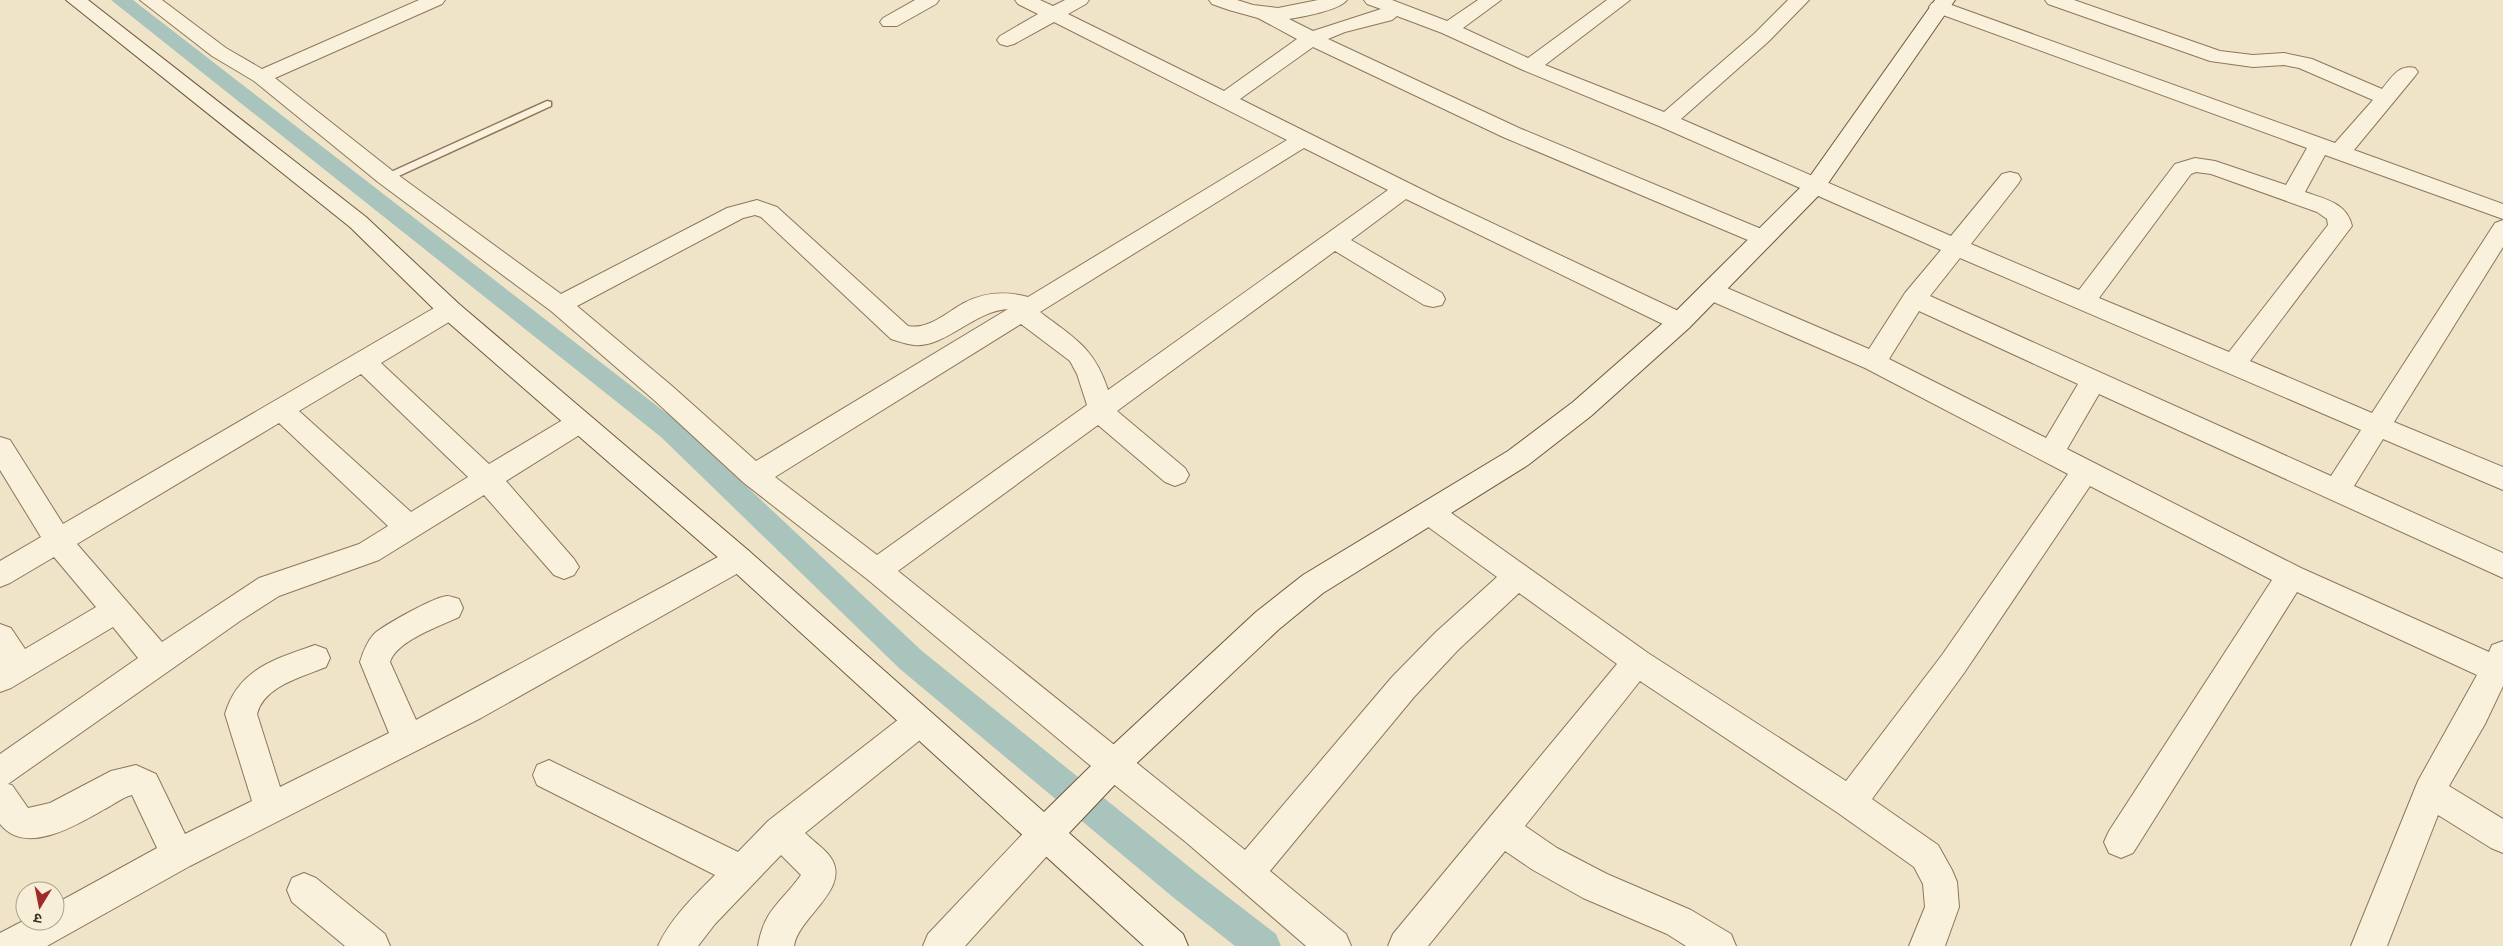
<svg xmlns="http://www.w3.org/2000/svg" width="2503" height="946" viewBox="0 0 2503 946" font-family="Georgia,'Noto Sans Devanagari',serif">
  <style>
    .lines { fill: none; stroke-linecap: round; stroke-linejoin: round }
    .canal { fill: #a9c4bc; fill-rule: evenodd }
    .lane-casing { stroke: #8d765c; stroke-width: 3 }
    .street-casing { stroke: #8d765c; stroke-width: 2 }
    .secondary-casing { stroke: #6f573f; stroke-width: 2 }
    .lane { fill: #faf1dc; fill-rule: evenodd }
    .street { fill: #faf1dc; fill-rule: evenodd }
    .secondary { fill: #faf1dc; fill-rule: evenodd }
  </style>
  <rect width="100%" height="100%" fill="#f0e4c8"/>
  <g class="lines">
    <!-- canal -->
    <path class="canal" d="M 111,0 L 133,0 L 679,423 L 922,651 L 1198,874 L 1276,934 L 1281,946 L 1235,946 L 1174,898 L 900,669 L 661,437 Z"/>
    <defs>
      <path id="lane" d="M 547,101 L 551,102 L 551,106 L 390,180 L 382,180 L 380,177 Z"/>
      <g id="street">
        <path d="M 140,0 L 162,0 L 226,48 L 262,69 L 419,0 L 445,0 L 442,4 L 275,78 L 394,172 L 561,294 L 727,208 L 757,200 L 777,207 L 908,326 C 929,330 947,312 964,303 C 985,292 1005,291 1028,297 L 1287,140 L 1054,22 L 1014,44 L 1007,46 L 1000,44 L 997,40 L 1000,36 L 1038,14 L 1018,4 L 1015,0 L 1040,0 L 1053,6 L 1065,0 L 1089,0 L 1086,4 L 1068,14 L 1224,91 L 1297,39 L 1258,18 L 1229,10 L 1212,4 L 1209,0 L 1237,0 L 1253,5 L 1278,8 L 1318,0 L 1347,0 C 1340,10 1302,17 1289,19 L 1313,31 L 1381,9 L 1367,4 L 1364,0 L 1392,0 L 1447,21 L 1478,0 L 1501,0 L 1463,28 L 1528,58 L 1607,0 L 1630,0 L 1545,65 L 1664,112 L 1754,34 L 1788,0 L 1809,0 L 1768,42 L 1681,119 L 1951,236 L 2002,174 L 2010,172 L 2018,174 L 2021,179 L 2018,184 L 1971,244 L 2079,290 L 2175,164 L 2195,158 L 2215,161 L 2286,185 L 2307,148 L 1932,11 L 1929,7 L 1932,3 L 1946,3 L 2335,143 L 2373,100 L 2299,68 L 2284,65 L 2253,67 L 2210,61 L 2048,4 L 2045,0 L 2074,0 L 2220,51 L 2253,55 L 2284,53 L 2312,59 L 2382,89 C 2392,77 2399,64 2415,68 L 2418,72 L 2415,76 L 2354,150 L 2503,204 L 2503,219 L 2325,155 L 2305,192 C 2325,199 2347,203 2352,226 L 2250,361 L 2372,413 L 2495,223 L 2503,220 L 2503,247 L 2394,422 L 2503,467 L 2503,490 L 2383,439 L 2354,486 L 2503,553 L 2503,578 L 2099,394 L 2067,449 L 2301,568 L 2489,652 L 2492,645 L 2503,641 L 2503,686 L 2485,724 L 2449,786 L 2503,819 L 2503,853 L 2491,848 L 2438,815 L 2387,946 L 2351,946 L 2418,781 L 2477,675 L 2297,592 L 2133,853 L 2121,858 L 2109,853 L 2104,842 L 2109,831 L 2272,580 L 2090,486 L 1964,673 L 1872,799 L 1938,845 L 1952,870 L 1957,882 L 1959,907 L 1945,946 L 1909,946 L 1925,907 L 1923,884 L 1914,867 L 1838,813 L 1640,681 L 1525,826 L 1557,848 L 1607,874 L 1691,910 L 1731,934 L 1736,946 L 1686,946 L 1667,934 L 1583,898 L 1533,870 L 1505,851 L 1428,946 L 1388,946 L 1393,934 L 1617,664 L 1519,593 L 1458,650 L 1414,697 L 1270,871 L 1346,934 L 1351,946 L 1306,946 L 1187,843 L 1086,762 L 867,579 L 744,483 L 654,400 L 551,311 L 378,182 L 254,81 L 212,56 ZM 1397,16 L 1442,33 L 1523,70 L 1659,126 L 1941,250 L 1905,293 L 1869,349 L 1720,285 L 1711,283 L 1702,285 L 1699,291 L 1702,297 L 1865,368 L 2068,474 L 1942,655 L 1846,781 L 1648,653 L 1440,505 L 1430,502 L 1420,505 L 1416,513 L 1420,521 L 1497,577 L 1436,632 L 1392,677 L 1245,850 L 898,571 L 1098,425 L 1165,482 L 1175,486 L 1185,482 L 1189,475 L 1185,468 L 1117,411 L 1335,251 L 1424,305 L 1433,307 L 1442,305 L 1445,299 L 1442,293 L 1351,240 L 1406,199 L 1671,328 L 1680,331 L 1689,328 L 1692,322 L 1689,316 L 1441,199 L 1240,99 L 1313,47 L 1503,137 L 1755,243 L 1763,246 L 1771,243 L 1775,238 L 1771,233 L 1519,128 L 1328,39 L 1345,32 L 1392,20 ZM 1304,148 L 1388,190 L 1108,390 C 1094,347 1074,338 1040,312 ZM 2196,172 L 2211,174 L 2317,212 L 2327,219 L 2328,225 L 2229,352 L 2099,298 L 2191,174 ZM 755,215 L 761,217 L 891,339 C 898,341 906,344 914,345 C 945,348 974,311 1008,309 L 756,461 L 672,386 L 577,306 L 743,218 ZM 1960,258 L 2361,430 L 2331,476 L 1930,296 ZM 1919,311 L 2078,384 L 2046,438 L 1889,359 ZM 1021,324 L 1070,361 L 1077,374 L 1087,405 L 877,555 L 775,477 Z"/>
        <path d="M 915,0 L 939,0 L 936,4 L 897,26 L 883,26 L 880,22 L 883,18 Z"/>
        <path d="M 450,301 L 459,304 L 462,310 L 459,316 L 381,363 L 489,464 L 571,415 L 580,412 L 589,415 L 593,422 L 589,429 L 506,481 L 574,559 L 579,567 L 574,575 L 564,579 L 554,575 L 484,495 L 379,560 L 279,596 L 240,621 L 8,784 L 12,785 L 28,808 L 50,803 L 111,771 L 136,765 L 156,774 L 185,834 L 252,801 L 225,714 C 238,669 275,659 315,645 L 326,649 L 330,658 L 326,667 C 302,677 264,686 257,714 L 280,787 L 389,733 L 360,662 C 363,652 367,642 374,634 C 384,625 434,597 447,596 C 451,596 455,598 459,599 L 463,608 L 459,617 C 440,626 396,641 390,662 L 416,720 L 729,551 L 739,547 L 749,551 L 753,559 L 749,567 L 481,718 L 190,866 L 47,946 L 0,946 L 0,933 L 25,920 L 55,921 L 55,904 L 157,848 L 132,795 C 123,797 113,805 105,809 C 78,824 26,857 0,824 L 0,754 L 138,658 L 113,627 L 11,688 L 0,692 L 0,624 L 11,628 L 25,649 L 96,607 L 54,557 L 10,583 L 0,587 L 0,561 L 41,537 L 0,470 L 0,437 L 10,440 L 63,524 L 441,304 ZM 361,374 L 468,477 L 411,512 L 299,411 ZM 279,423 L 388,526 L 359,544 L 259,578 L 162,642 L 77,544 Z"/>
        <path d="M 919,708 L 930,712 L 935,722 L 930,732 L 805,833 C 812,840 821,846 828,854 C 856,887 798,916 794,946 L 758,946 C 764,909 782,902 801,875 L 781,855 L 715,924 L 698,946 L 658,946 C 670,919 694,896 715,875 L 537,785 L 533,775 L 537,765 L 549,760 L 738,852 L 768,821 L 908,712 Z"/>
        <path d="M 1045,818 L 1057,823 L 1062,834 L 1057,845 L 965,946 L 923,946 L 928,934 L 1033,823 Z"/>
        <path d="M 304,873 L 316,878 L 385,934 L 390,946 L 345,946 L 292,902 L 287,890 L 292,878 Z"/>
      </g>
      <path id="secondary" d="M 66,0 L 88,0 L 366,217 L 459,304 L 749,551 L 1044,812 L 1102,755 L 1256,612 L 1303,575 L 1508,451 L 1573,402 L 1671,316 L 1806,182 L 1935,0 L 1955,0 L 1822,192 L 1689,328 L 1591,416 L 1528,465 L 1323,593 L 1278,630 L 1124,775 L 1069,833 L 1183,934 L 1188,946 L 1144,946 L 729,567 L 441,316 L 350,227 Z"/>
    </defs>
    <!-- lane casing -->
    <use href="#lane" class="lane-casing"/>
    <!-- street casing -->
    <use href="#street" class="street-casing"/>
    <!-- secondary casing -->
    <use href="#secondary" class="secondary-casing"/>
    <!-- lane -->
    <use href="#lane" class="lane"/>
    <!-- street -->
    <use href="#street" class="street"/>
    <!-- secondary -->
    <use href="#secondary" class="secondary"/>
  </g>
  <!-- north arrow -->
  <g transform="translate(40 906) rotate(190)"><circle r="24" fill="#f7eed8" stroke="#ada18e"/>
  <path d="M0-4L9 19L0 12L-9 19Z" fill="#9e2a2b"/>
  <text y="-8" font-size="14" font-weight="bold" text-anchor="middle" fill="#3d2e20">उ</text>
  </g>
</svg>
